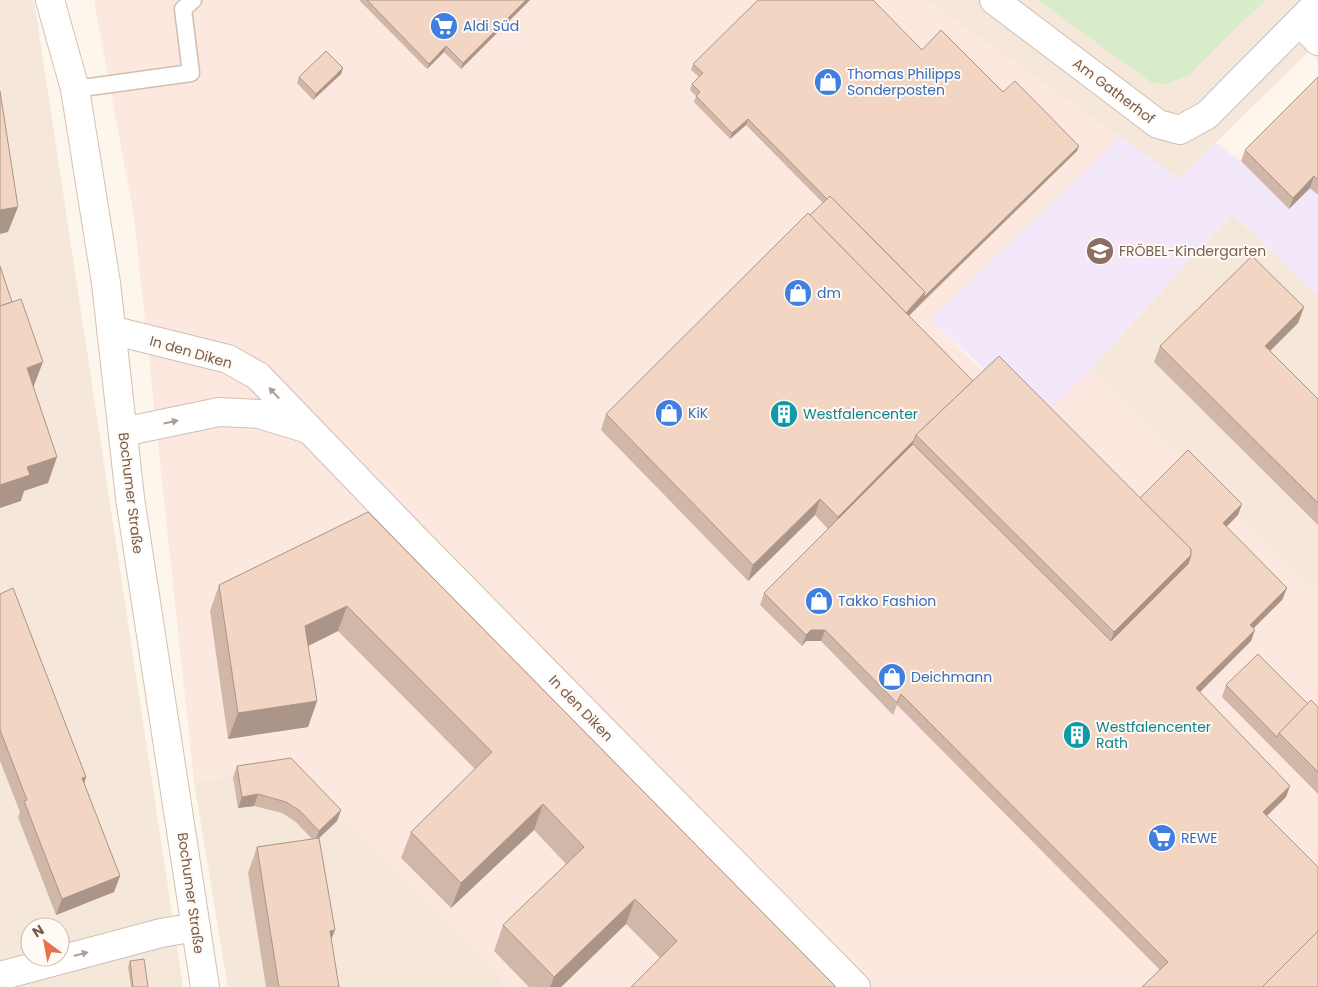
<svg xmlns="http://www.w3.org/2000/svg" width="1318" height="987" viewBox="0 0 1318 987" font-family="Poppins,sans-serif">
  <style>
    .residential { fill: #f5e8da; fill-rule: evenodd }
    .commercial { fill: #fde8e0 }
    .education { fill: #f3e8fa }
    .green { fill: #d8ecc9 }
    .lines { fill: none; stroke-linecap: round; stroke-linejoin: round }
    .lane-casing { stroke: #d1beb0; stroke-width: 19 }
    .street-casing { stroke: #d1beb0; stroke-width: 30 }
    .secondary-casing { stroke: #d6c0b0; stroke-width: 30 }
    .lane { stroke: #fff; stroke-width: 16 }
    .street { stroke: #fff; stroke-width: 28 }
    .secondary { stroke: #fff; stroke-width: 28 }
    .wall { fill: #d1b7a8 }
    .shaded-wall { fill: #aa9588 }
    .building { fill: #f3d5c3; stroke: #aa9588 }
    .oneway { fill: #af9d94 }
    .labels { text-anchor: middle; stroke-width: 4; stroke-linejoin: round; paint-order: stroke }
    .shop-label { font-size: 14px; fill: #366cbe; stroke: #fffaf3; text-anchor: start }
    .street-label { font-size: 14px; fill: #7a5c4d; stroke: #fffaf3 }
    .education-label { font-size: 14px; fill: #785e54; stroke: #fffaf3; text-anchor: start }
    .culture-label { font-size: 14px; fill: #0d838f; stroke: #fffaf3; text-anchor: start }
  </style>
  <rect width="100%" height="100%" fill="#fdf6ec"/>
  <!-- residential -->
  <g class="residential">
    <path d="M 0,0 L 34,0 L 183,987 L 0,987 ZM 30,927 L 60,927 L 60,957 L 30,957 Z"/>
    <path d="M 926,0 L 1318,0 L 1318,60 L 1309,51 L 1179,179 Z"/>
    <path d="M 1232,214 L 1314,292 L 1318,289 L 1318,594 L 1091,369 Z"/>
    <path d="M 293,767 L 500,974 L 505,987 L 228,987 L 194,782 Z"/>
  </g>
  <!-- commercial -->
  <path class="commercial" d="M 94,0 L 926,0 L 1120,137 L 930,320 L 1037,422 L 1091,369 L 1318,594 L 1318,987 L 505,987 L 500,974 L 293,767 L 194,782 L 134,217 Z"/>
  <!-- education -->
  <path class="education" d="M 1318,85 L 1318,289 L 1314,292 L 1232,214 L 1091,369 L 1038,422 L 992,376 L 930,320 L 1120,137 L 1179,179 L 1215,142 L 1241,161 Z"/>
  <!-- green -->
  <path class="green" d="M 1038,0 L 1265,0 L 1189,75 L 1167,84 L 1152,83 Z"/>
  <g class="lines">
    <defs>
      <path id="lane" d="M 75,89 L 191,73 L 183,9 L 193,0"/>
      <g id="street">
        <path d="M 994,0 L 1158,124 L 1180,130 L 1207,115 L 1318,3"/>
        <path d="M 1300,22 L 1318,41"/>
        <path d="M 111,330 L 228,359 L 258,376 L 415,539 L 856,987"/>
        <path d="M 123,432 L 219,412 L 259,414 L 305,428"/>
        <path d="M 0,976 L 161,933 L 196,927"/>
      </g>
      <path id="secondary" d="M 50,0 L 75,89 L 106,283 L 130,498 L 205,987"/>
    </defs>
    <!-- lane casing -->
    <use href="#lane" class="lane-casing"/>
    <!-- street casing -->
    <use href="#street" class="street-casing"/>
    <!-- secondary casing -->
    <use href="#secondary" class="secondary-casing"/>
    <!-- lane -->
    <use href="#lane" class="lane"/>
    <!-- street -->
    <use href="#street" class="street"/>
    <!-- secondary -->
    <use href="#secondary" class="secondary"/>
  </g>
  <!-- wall -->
  <g class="wall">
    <path d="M 359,0 L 530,0 L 461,69 L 444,52 L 427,69 Z"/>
    <path d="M 922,50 L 1003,92 L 1077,151 L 909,316 L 973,381 L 1140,498 L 1238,515 L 1226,527 L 1287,588 L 1282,600 L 1253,628 L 1251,641 L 1200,692 L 1286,797 L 1267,816 L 1318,867 L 1160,970 L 897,705 L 893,715 L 821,641 L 806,641 L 802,646 L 760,605 L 764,593 L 828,529 L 815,515 L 748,581 L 601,430 L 606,414 L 823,203 L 746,125 L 730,139 L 694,102 L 696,96 L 690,90 L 692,84 L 699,77 L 691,70 L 693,64 Z"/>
    <path d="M 343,68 L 341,74 L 313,100 L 297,83 L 299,77 Z"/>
    <path d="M 1318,77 L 1318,195 L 1310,188 L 1289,209 L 1241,161 L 1245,150 Z"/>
    <path d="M 1304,307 L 1298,323 L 1270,351 L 1318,399 L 1318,525 L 1154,362 L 1160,346 Z"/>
    <path d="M 368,512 L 836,987 L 660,958 L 626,924 L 561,987 L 529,987 L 494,951 L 503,925 L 566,864 L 534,830 L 451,908 L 401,858 L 411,832 L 475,769 L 338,631 L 308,646 L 317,701 L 308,727 L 228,739 L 210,611 L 219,585 Z"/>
    <path d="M 0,594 L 86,777 L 84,784 L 120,876 L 114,892 L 56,915 L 18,817 L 20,812 L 0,761 Z"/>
    <path d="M 1226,685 L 1308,704 L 1318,707 L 1318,794 L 1222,697 Z"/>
    <path d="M 237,766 L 341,810 L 337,821 L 319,838 L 331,939 L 339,987 L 266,987 L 248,873 L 257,847 L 312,839 L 296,822 L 282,813 L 254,806 L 238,808 L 233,777 Z"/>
    <path d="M 130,961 L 148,987 L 131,987 L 128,967 Z"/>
  </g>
  <!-- shaded-wall -->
  <g class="shaded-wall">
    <path d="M 526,0 L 530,0 L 461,69 L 463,63 Z"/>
    <path d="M 446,46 L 444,52 L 427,69 L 429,64 Z"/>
    <path d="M 343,68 L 341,74 L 313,100 L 316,94 Z"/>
    <path d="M 748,119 L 746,125 L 730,139 L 732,133 Z"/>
    <path d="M 1079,146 L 1077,151 L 921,303 L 898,327 L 902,316 L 925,292 Z"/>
    <path d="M 1314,176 L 1310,188 L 1289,209 L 1293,198 Z"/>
    <path d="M 18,207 L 8,232 L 0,234 L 0,210 Z"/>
    <path d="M 1304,307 L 1298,323 L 1259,362 L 1265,346 Z"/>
    <path d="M 43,362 L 33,388 L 27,368 Z"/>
    <path d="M 914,440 L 909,455 L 832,533 L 838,517 Z"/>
    <path d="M 57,457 L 48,483 L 24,491 L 21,501 L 0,508 L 0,485 L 27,467 Z"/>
    <path d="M 820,499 L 815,515 L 748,581 L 753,565 Z"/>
    <path d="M 1242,504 L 1238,515 L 1219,534 L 1223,523 Z"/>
    <path d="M 1191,555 L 1184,575 L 1106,653 L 1114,632 Z"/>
    <path d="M 1287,588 L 1282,600 L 1246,636 L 1250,625 Z"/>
    <path d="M 347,606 L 338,631 L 296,652 L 305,626 Z"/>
    <path d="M 811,630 L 825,630 L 821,641 L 806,641 L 802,646 L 806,635 Z"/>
    <path d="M 1255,630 L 1251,641 L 1192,700 L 1196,688 Z"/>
    <path d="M 317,701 L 308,727 L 228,739 L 238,713 Z"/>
    <path d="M 86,777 L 81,793 L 82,778 Z"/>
    <path d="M 1290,786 L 1286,797 L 1259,823 L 1263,812 Z"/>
    <path d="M 258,794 L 254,806 L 238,808 L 242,797 Z"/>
    <path d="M 543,804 L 534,830 L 451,908 L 461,883 Z"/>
    <path d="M 341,810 L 337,821 L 315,842 L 319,831 Z"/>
    <path d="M 120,876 L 114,892 L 56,915 L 62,899 Z"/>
    <path d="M 635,899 L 626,924 L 561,987 L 550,987 L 554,977 Z"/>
    <path d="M 335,930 L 325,956 L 330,931 Z"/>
  </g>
  <!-- building -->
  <g class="building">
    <path d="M 367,0 L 526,0 L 463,63 L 446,46 L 429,64 Z"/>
    <path d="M 758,0 L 873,0 L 922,50 L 941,30 L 1003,92 L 1015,81 L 1079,146 L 923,298 L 925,292 L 830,196 L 827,199 L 748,119 L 732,133 L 696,96 L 700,92 L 692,84 L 703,73 L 693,64 Z"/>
    <path d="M 326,51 L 343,68 L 316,94 L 299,77 Z"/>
    <path d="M 1318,77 L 1318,180 L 1314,176 L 1293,198 L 1245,150 Z"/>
    <path d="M 0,91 L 18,207 L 0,210 Z"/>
    <path d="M 830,196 L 925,292 L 906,313 L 810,215 Z"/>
    <path d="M 808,213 L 973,381 L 916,435 L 914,440 L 838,517 L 820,499 L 753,565 L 606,414 Z"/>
    <path d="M 1252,256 L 1304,307 L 1265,346 L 1318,399 L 1318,503 L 1160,346 Z"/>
    <path d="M 0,266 L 12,302 L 0,306 Z"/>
    <path d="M 21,299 L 43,362 L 27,368 L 57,457 L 27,467 L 30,475 L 0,485 L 0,306 Z"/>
    <path d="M 999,356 L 1191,549 L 1191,555 L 1114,632 L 916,435 Z"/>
    <path d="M 913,444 L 1111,641 L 1188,564 L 1191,555 L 1191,549 L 1140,498 L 1188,450 L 1242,504 L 1223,523 L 1287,588 L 1250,625 L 1255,630 L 1196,688 L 1290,786 L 1263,812 L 1318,867 L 1318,931 L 1262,987 L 1142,987 L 1168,962 L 901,694 L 897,703 L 825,630 L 811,630 L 806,635 L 764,593 Z"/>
    <path d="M 368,512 L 836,987 L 631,987 L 677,941 L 635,899 L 554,977 L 503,925 L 584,847 L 543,804 L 461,883 L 411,832 L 492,752 L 347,606 L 305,626 L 317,701 L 238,713 L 219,585 Z"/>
    <path d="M 13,588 L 86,777 L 82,778 L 120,876 L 62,899 L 24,801 L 27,800 L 0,730 L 0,594 Z"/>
    <path d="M 1258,654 L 1308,704 L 1279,733 L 1277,737 L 1226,685 Z"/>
    <path d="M 1311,700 L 1318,707 L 1318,772 L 1279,733 Z"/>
    <path d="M 291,758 L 341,810 L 319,831 L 300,811 L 286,802 L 258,794 L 242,797 L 237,766 Z"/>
    <path d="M 319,838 L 335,930 L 330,931 L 339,987 L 279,987 L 257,847 Z"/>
    <path d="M 1318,931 L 1318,987 L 1262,987 Z"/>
    <path d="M 144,959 L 148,987 L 133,987 L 130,961 Z"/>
  </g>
  <!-- one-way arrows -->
  <defs><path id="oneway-solid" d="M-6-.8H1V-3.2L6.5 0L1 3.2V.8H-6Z" transform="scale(1.25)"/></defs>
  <g class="oneway">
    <use href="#oneway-solid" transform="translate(274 393) rotate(-133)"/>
    <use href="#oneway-solid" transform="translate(171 422) rotate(-12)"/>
    <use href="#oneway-solid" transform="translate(81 954) rotate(-15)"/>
  </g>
  <!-- icons -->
  <defs>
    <symbol id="supermarket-disc" viewBox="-11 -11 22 22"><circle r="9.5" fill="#3f7fe0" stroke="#fffaf3"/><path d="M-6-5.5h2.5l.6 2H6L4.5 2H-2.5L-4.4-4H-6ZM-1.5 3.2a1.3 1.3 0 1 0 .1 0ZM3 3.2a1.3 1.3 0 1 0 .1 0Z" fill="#fff"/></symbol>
    <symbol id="shop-disc" viewBox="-11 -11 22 22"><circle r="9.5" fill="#3f7fe0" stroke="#fffaf3"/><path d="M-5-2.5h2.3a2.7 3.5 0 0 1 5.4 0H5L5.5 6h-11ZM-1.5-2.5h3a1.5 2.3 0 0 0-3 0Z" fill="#fff"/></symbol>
    <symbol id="school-disc" viewBox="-11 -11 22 22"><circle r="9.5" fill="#8d6e63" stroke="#fffaf3"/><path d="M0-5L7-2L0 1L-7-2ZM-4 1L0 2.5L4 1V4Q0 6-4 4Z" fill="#fff"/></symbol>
    <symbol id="building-disc" viewBox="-11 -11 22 22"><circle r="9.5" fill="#0f9aa8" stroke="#fffaf3"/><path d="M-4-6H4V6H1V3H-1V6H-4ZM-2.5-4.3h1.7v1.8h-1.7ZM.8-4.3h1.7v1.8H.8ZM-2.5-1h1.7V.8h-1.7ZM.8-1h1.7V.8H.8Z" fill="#fff"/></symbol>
  </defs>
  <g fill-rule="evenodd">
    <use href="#supermarket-disc" x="428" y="10" width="32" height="32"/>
    <use href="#shop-disc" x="812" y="66" width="32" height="32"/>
    <use href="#school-disc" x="1084" y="235" width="32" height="32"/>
    <use href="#shop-disc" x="782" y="277" width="32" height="32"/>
    <use href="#shop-disc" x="653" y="397" width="32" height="32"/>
    <use href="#building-disc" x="768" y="398" width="32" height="32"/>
    <use href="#shop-disc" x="803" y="585" width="32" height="32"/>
    <use href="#shop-disc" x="876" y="661" width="32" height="32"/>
    <use href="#building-disc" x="1061" y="719" width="32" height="32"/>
    <use href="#supermarket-disc" x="1146" y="822" width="32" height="32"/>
  </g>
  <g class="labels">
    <!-- shop labels -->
    <g class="shop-label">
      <text x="463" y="31">Aldi Süd</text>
      <text x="847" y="79">Thomas Philipps<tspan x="847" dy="16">Sonderposten</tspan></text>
      <text x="817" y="298">dm</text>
      <text x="688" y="418">KiK</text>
      <text x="838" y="606">Takko Fashion</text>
      <text x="911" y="682">Deichmann</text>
      <text x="1181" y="843">REWE</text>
    </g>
    <!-- street labels -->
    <g class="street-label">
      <text transform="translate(1114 91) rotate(37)" y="5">Am Gatherhof</text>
      <text transform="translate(191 352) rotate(16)" y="5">In den Diken</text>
      <text transform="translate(131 493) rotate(83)" y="5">Bochumer Straße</text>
      <text transform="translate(581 708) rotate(46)" y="5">In den Diken</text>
      <text transform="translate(191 893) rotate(82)" y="5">Bochumer Straße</text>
    </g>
    <!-- education labels -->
    <g class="education-label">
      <text x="1119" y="256">FRÖBEL-Kindergarten</text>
    </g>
    <!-- culture labels -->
    <g class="culture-label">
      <text x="803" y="419">Westfalencenter</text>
      <text x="1096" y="732">Westfalencenter<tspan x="1096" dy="16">Rath</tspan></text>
    </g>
  </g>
  <!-- north arrow -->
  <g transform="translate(45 942) rotate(328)"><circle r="24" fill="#fffaf3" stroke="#cabbb1"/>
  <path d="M0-4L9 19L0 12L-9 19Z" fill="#e76f51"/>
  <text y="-8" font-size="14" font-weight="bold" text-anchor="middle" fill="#7a5c4d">N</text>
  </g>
</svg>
